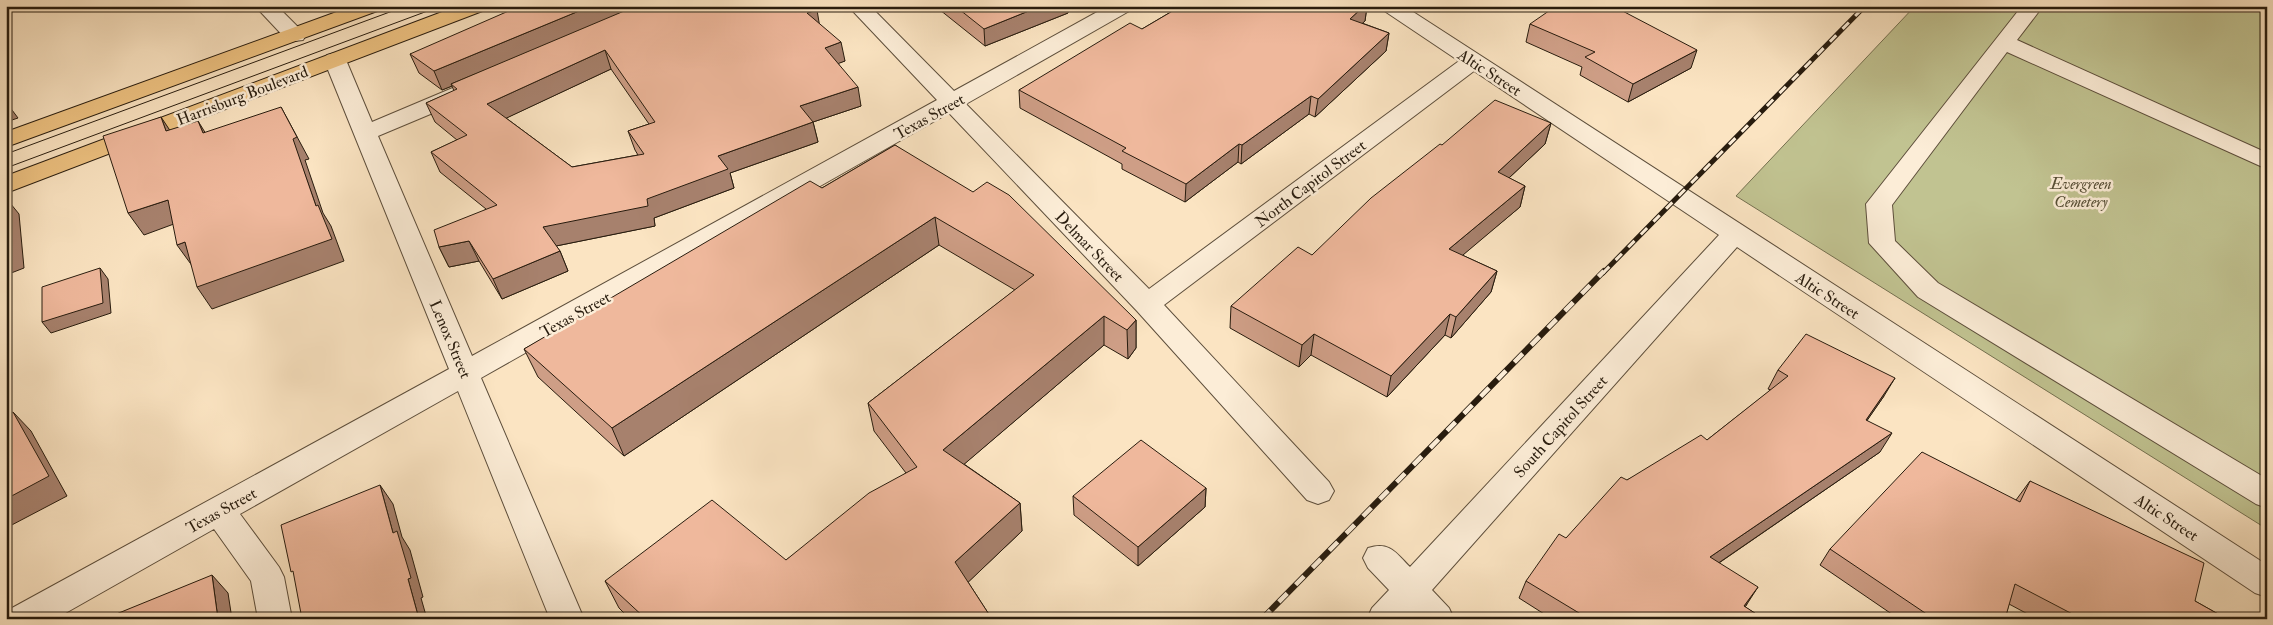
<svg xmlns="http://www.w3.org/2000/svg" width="2273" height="625" viewBox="0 0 2273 625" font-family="'IM FELL Double Pica',serif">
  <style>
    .green { fill: #c1c391; stroke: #747050 }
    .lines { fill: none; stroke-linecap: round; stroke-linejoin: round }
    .minor-casing { stroke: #5d4e3b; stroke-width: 2 }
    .major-casing { stroke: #281c0e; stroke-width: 2 }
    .minor { fill: #fcedd7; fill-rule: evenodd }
    .major { fill: #eec281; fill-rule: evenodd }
    .tram { stroke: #281c0e; stroke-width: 1 }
    .rail-far1-casing { stroke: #281c0e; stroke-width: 5 }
    .rail-casing { stroke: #281c0e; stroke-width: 6 }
    .rail-far1 { stroke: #fcedd7; stroke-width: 3; stroke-dasharray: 9; stroke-linecap: butt }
    .rail { stroke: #fcedd7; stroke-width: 4.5; stroke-dasharray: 12; stroke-linecap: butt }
    .wall { fill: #ce9e86; stroke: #281c0e; fill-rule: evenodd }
    .shaded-wall { fill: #a7816d; stroke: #281c0e }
    .building { fill: #efb89c; stroke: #281c0e; fill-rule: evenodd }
    .labels { text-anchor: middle; stroke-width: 5; stroke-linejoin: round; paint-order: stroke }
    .street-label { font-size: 16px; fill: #281c0e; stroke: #fcedd7 }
    .park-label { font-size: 16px; font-style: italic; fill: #564e35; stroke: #fcedd7 }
  </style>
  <rect width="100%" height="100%" fill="#fbe4c2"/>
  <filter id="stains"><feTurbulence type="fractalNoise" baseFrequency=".004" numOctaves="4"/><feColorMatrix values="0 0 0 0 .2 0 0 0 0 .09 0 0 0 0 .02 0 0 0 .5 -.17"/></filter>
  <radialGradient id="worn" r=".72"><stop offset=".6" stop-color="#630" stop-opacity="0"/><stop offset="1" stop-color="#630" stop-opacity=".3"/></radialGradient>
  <!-- green -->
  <path class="green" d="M 1915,6 L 2267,6 L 2267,529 L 1736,196 Z"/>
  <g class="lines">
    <defs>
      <g id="minor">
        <path d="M 255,6 L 277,6 L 306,35 L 303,40 L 295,41 L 287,40 Z"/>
        <path d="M 848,6 L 870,6 L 954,91 L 1108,6 L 1134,6 L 1131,10 L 966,104 L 1149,289 L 1459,61 L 1383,10 L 1380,6 L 1404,6 L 2267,565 L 2267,597 L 2255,593 L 1737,247 L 1432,590 L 1449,608 L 1454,619 L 1415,619 L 1410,614 L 1406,619 L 1367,619 L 1372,608 L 1389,590 L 1368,568 L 1363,558 L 1368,548 C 1390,541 1396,553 1410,567 L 1719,235 L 1474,71 L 1164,305 L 1329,482 L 1334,491 L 1329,500 L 1318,504 L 1307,500 L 1137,311 L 949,113 L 481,378 L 584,619 L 550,619 L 458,391 L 240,514 L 279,567 L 284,577 L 292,619 L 258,619 L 251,581 L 214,529 L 55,619 L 7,619 L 12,608 L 449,369 L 324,60 L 327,55 L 335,53 L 343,55 L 346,60 L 372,122 L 455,87 L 463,85 L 471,87 L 474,92 L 471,97 L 378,136 L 472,356 L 937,100 Z"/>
        <path d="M 2022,6 L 2043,6 L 2017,40 L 2267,153 L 2267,169 L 2007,52 L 1892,205 L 1895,241 L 1938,283 L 2267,479 L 2267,508 L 2256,504 L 1918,297 L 1869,243 L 1866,204 Z"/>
      </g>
      <g id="major">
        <path d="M 353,6 L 383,6 L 380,10 L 6,147 L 6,132 Z"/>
        <path d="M 458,6 L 488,6 L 485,10 L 6,193 L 6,176 Z"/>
      </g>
    </defs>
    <!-- minor casing -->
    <use href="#minor" class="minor-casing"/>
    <!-- major casing -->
    <use href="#major" class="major-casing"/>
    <!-- minor -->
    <use href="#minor" class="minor"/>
    <!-- major -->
    <use href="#major" class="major"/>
    <!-- tram -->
    <g class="tram">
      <path d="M 6,154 L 406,6"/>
      <path d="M 6,168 L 441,6"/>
    </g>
    <defs>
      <path id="rail-far1" d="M 1603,273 L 1865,6"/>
      <path id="rail" d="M 1262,619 L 1604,271"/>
    </defs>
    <!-- rail-far1 casing -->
    <use href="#rail-far1" class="rail-far1-casing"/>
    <!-- rail casing -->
    <use href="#rail" class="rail-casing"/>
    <!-- rail-far1 -->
    <use href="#rail-far1" class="rail-far1"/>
    <!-- rail -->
    <use href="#rail" class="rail"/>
  </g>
  <!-- wall -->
  <g class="wall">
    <path d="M 935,6 L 1068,6 L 1068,13 L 985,46 Z"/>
    <path d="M 1181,6 L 1367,6 L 1365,21 L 1362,23 L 1389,33 L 1386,51 L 1315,117 L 1309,114 L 1241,164 L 1238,162 L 1185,202 L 1122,169 L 1122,164 L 1020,108 L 1019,90 L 1142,29 Z"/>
    <path d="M 819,23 L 845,61 L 838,63 L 861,106 L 813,122 L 818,142 L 730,173 L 734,188 L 654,218 L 655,226 L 556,246 L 560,251 L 568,271 L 502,299 L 479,261 L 449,267 L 439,247 L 486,209 L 440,172 L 431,152 L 457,140 L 435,122 L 426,103 L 454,91 L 452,86 L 442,90 L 419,73 L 410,54 ZM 611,69 L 649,124 L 628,131 L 635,150 L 638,155 L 572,167 L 506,118 Z"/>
    <path d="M 1530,24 L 1691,68 L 1628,102 L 1580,75 L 1582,67 L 1526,42 Z"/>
    <path d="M 1551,123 L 1545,144 L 1509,178 L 1525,186 L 1520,207 L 1462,255 L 1497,271 L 1491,292 L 1451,338 L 1445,335 L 1387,397 L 1311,355 L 1299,367 L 1230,328 L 1231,306 L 1312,255 L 1442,145 Z"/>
    <path d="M 895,145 L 1136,320 L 1136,348 L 1128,359 L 1104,345 L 964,464 L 1020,503 L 1022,531 L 968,582 L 992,619 L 630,619 L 619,608 L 605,581 L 786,560 L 906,473 L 874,431 L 868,403 L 1015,290 L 939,245 L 624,456 L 538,377 L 524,349 L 822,188 Z"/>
    <path d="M 1778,370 L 1884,396 L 1867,420 L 1880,452 L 1719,563 L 1747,604 L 1745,607 L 1764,619 L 1552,619 L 1519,598 L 1526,581 L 1566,538 L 1627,480 L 1707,440 L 1771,390 L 1768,389 Z"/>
    <path d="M 2030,481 L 2195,601 L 2227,619 L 2037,619 L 2009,604 L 2005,619 L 1899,619 L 1820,565 L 1830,549 L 2016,500 Z"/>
    <path d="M 1206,488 L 1205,507 L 1138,566 L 1074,515 L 1073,496 Z"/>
  </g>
  <!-- shaded-wall -->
  <g class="shaded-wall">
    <path d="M 591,6 L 641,6 L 451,84 L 452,86 L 442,90 L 434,71 Z"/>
    <path d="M 1041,6 L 1068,6 L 1068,13 L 985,46 L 984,29 Z"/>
    <path d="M 1364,6 L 1367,6 L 1365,21 L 1347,37 L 1350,19 Z"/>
    <path d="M 817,10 L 820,28 L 807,13 Z"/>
    <path d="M 1389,33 L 1386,51 L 1315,117 L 1318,99 Z"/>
    <path d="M 841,42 L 845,61 L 829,67 L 825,48 Z"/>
    <path d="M 605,50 L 611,69 L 496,123 L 487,104 Z"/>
    <path d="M 1697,50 L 1691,68 L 1628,102 L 1633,84 Z"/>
    <path d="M 858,87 L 861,106 L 804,125 L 800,106 Z"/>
    <path d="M 1311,96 L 1309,114 L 1241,164 L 1242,145 Z"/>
    <path d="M 6,102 L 18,118 L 6,122 Z"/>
    <path d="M 281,107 L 309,159 L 305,160 L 323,213 L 331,226 L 344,261 L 212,309 L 197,287 L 316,206 Z"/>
    <path d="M 161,117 L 175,138 L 166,131 Z"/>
    <path d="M 198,121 L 211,142 L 203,133 Z"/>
    <path d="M 813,122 L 818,142 L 730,173 L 734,188 L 654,218 L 655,226 L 551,247 L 543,227 L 647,199 L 718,156 Z"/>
    <path d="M 1551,123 L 1545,144 L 1493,193 L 1498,172 Z"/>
    <path d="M 1239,144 L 1238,162 L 1185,202 L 1186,184 Z"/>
    <path d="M 1525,186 L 1520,207 L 1444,271 L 1449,249 Z"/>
    <path d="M 6,198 L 19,214 L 24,268 L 6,275 Z"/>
    <path d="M 168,200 L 182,221 L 144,235 L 128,213 Z"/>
    <path d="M 935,217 L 939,245 L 624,456 L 612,428 Z"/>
    <path d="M 469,241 L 479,261 L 449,267 L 439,247 Z"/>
    <path d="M 185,242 L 193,267 L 177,245 Z"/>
    <path d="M 560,251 L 568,271 L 502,299 L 493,279 Z"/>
    <path d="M 100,268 L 108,279 L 111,313 L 51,333 L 42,322 Z"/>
    <path d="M 1497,271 L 1491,292 L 1451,338 L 1456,317 Z"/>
    <path d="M 1450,314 L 1445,335 L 1387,397 L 1391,376 Z"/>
    <path d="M 1104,316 L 1104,345 L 948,478 L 943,450 Z"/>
    <path d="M 1136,320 L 1136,348 L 1128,359 L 1127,330 Z"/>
    <path d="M 1314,334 L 1311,355 L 1299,367 L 1302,345 Z"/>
    <path d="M 1895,378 L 1884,396 L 1855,438 L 1866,420 Z"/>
    <path d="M 13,412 L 31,431 L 67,496 L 6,528 L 6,499 Z"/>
    <path d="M 1892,433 L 1880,452 L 1701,575 L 1710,557 Z"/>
    <path d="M 380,485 L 393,504 L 402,537 L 410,550 L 423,597 L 421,598 L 427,619 L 419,619 L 408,579 L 393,533 Z"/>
    <path d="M 1206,488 L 1205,507 L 1138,566 L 1138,547 Z"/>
    <path d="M 1020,503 L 1022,531 L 960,590 L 955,562 Z"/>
    <path d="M 212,575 L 228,593 L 232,619 L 218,619 Z"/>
    <path d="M 1758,587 L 1747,604 L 1737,619 L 1744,606 Z"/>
  </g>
  <!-- building -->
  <g class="building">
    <path d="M 520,6 L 591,6 L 434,71 L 410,54 Z"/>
    <path d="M 636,6 L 813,6 L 817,10 L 807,13 L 841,42 L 825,48 L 858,87 L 800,106 L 813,122 L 718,156 L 728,169 L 647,199 L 648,206 L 543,227 L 560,251 L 493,279 L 469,241 L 439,247 L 434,230 L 497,205 L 431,152 L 467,135 L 426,103 L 457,89 L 451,84 ZM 605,50 L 655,122 L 628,131 L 644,154 L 572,167 L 487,104 Z"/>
    <path d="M 955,6 L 1041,6 L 984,29 Z"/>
    <path d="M 1181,6 L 1364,6 L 1350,19 L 1389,33 L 1318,99 L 1311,96 L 1242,145 L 1239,144 L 1186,184 L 1122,151 L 1126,148 L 1019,90 L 1130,23 L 1142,29 Z"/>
    <path d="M 1556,6 L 1613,6 L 1697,50 L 1633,84 L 1585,57 L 1595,52 L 1530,24 Z"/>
    <path d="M 1495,100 L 1551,123 L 1498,172 L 1525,186 L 1449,249 L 1497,271 L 1456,317 L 1450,314 L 1391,376 L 1314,334 L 1302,345 L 1231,306 L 1298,247 L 1312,255 L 1371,198 L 1440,144 L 1442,145 Z"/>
    <path d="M 281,107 L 297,137 L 293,139 L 316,206 L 318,205 L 332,239 L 197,287 L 185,242 L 177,245 L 168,200 L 128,213 L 103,136 L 161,117 L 166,131 L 198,121 L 203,133 Z"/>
    <path d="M 895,145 L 973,192 L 987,182 L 1009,195 L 1136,320 L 1127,330 L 1104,316 L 943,450 L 1020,503 L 955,562 L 992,619 L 646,619 L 605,581 L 712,500 L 786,560 L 869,493 L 917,467 L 868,403 L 1034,275 L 935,217 L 612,428 L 524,349 L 810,181 L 822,188 Z"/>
    <path d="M 100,268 L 103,303 L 42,322 L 42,287 Z"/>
    <path d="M 1806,334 L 1895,378 L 1866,420 L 1892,433 L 1710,557 L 1758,587 L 1744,606 L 1764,619 L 1589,619 L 1526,581 L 1559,534 L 1566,538 L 1621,477 L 1627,480 L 1701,435 L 1707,440 L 1788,376 L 1778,370 Z"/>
    <path d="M 13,412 L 49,476 L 6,499 L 6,415 Z"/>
    <path d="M 1141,440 L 1206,488 L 1138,547 L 1073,496 Z"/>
    <path d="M 1922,452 L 2020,502 L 2030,481 L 2204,563 L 2195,601 L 2227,619 L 2082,619 L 2015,584 L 2005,619 L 1934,619 L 1830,549 Z"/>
    <path d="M 380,485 L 393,533 L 397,531 L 411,578 L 408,579 L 419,619 L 302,619 L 293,571 L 291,572 L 281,525 Z"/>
    <path d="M 212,575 L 218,619 L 104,619 Z"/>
  </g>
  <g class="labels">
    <!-- street labels -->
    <g class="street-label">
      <text transform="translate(1490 72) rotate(33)" y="6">Altic Street</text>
      <text transform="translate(242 95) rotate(-21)" y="6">Harrisburg Boulevard</text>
      <text transform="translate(929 116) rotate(-29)" y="6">Texas Street</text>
      <text transform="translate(1310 183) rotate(-37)" y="6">North Capitol Street</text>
      <text transform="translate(1090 246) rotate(46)" y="6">Delmar Street</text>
      <text transform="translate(1828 295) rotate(33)" y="6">Altic Street</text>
      <text transform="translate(575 314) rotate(-29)" y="6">Texas Street</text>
      <text transform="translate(451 339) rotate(67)" y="6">Lenox Street</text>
      <text transform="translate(1560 426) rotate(-48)" y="6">South Capitol Street</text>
      <text transform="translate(221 510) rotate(-29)" y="6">Texas Street</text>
      <text transform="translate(2167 517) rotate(33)" y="6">Altic Street</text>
    </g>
    <!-- park labels -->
    <g class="park-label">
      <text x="2081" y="189">Evergreen<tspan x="2081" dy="18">Cemetery</tspan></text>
    </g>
  </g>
  <!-- margin -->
  <rect width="2273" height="625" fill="none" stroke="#fbe4c2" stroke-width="25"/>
  <rect x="8" y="8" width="2258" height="610" fill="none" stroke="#281c0e" stroke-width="2.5"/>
  <rect x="12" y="12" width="2248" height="600" fill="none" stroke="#281c0e"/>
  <rect width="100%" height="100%" filter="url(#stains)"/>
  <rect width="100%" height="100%" fill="url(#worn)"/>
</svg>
